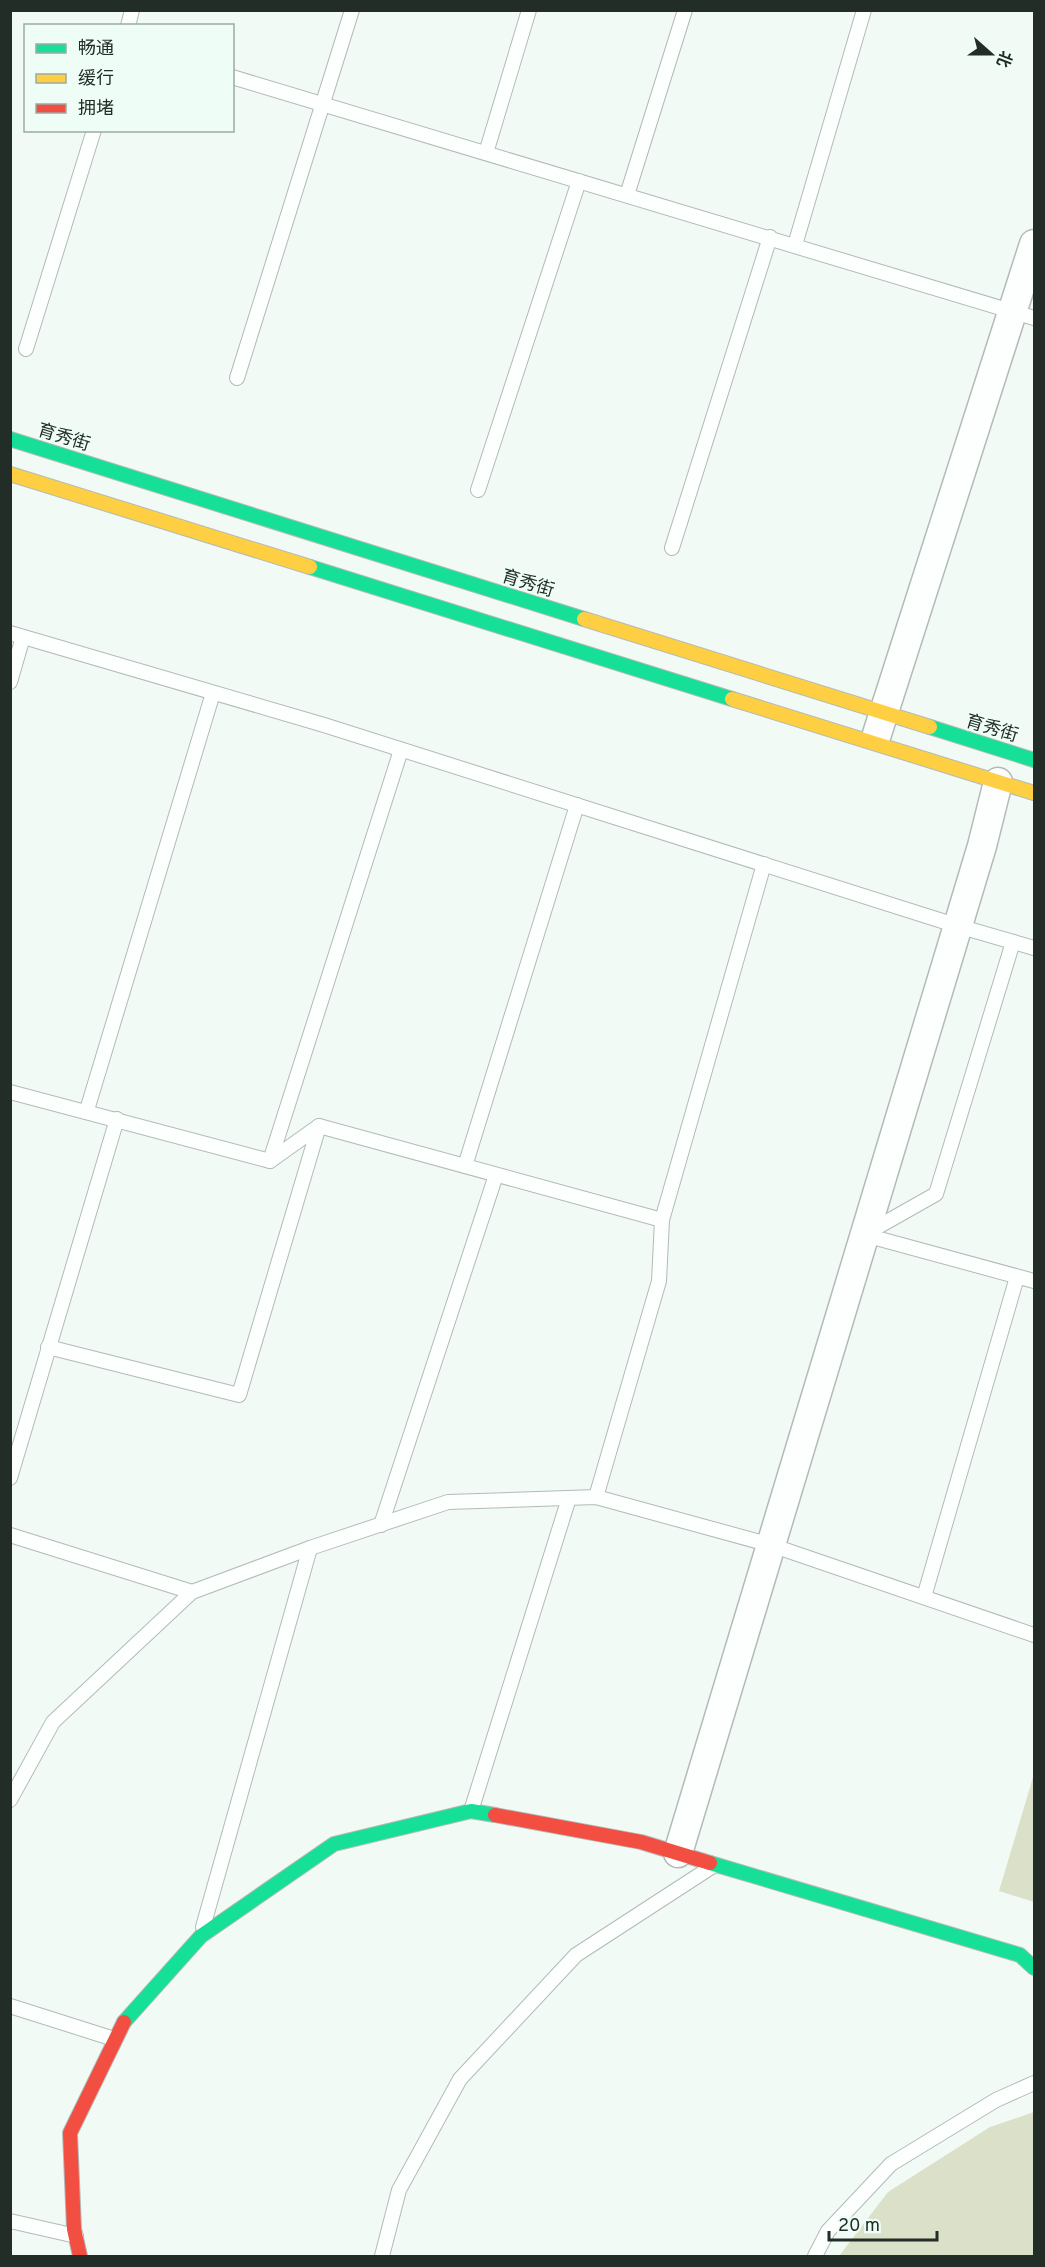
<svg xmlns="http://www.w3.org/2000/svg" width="1045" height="2267" viewBox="0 0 1045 2267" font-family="Overpass,'Noto Sans SC',sans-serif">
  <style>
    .park { fill: #dbe0c8 }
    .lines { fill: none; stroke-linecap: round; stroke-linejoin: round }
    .lane-casing { stroke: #b2bbb7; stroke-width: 16 }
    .street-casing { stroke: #b2bbb7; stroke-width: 31 }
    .fast-casing { stroke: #b2bbb7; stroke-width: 16 }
    .slow-casing { stroke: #b2bbb7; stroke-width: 16 }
    .jam-casing { stroke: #b2bbb7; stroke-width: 16 }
    .lane { stroke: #fdfefe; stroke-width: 14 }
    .street { stroke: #fdfefe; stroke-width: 28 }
    .fast { stroke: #16e098; stroke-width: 14 }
    .slow { stroke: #ffcf43; stroke-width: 14 }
    .jam { stroke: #f24e42; stroke-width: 14 }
    .labels { text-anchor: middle; stroke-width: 4.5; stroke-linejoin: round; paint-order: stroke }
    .street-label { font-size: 18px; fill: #232d28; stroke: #eefef6 }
  </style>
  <rect width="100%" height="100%" fill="#f2faf6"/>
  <!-- park -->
  <g class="park">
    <path d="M 1034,1774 L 1034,1902 L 999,1891 Z"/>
    <path d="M 1034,2112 L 1034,2256 L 839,2256 L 888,2192 L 990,2127 Z"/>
  </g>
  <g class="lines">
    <defs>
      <g id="lane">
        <path d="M 128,26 L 132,10"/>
        <path d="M 232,77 L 1034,318"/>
        <path d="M 486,153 L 529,10"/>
        <path d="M 627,195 L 685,10"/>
        <path d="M 795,245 L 864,10"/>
        <path d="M 26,349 L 94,130"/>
        <path d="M 237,378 L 352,10"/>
        <path d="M 478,490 L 579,181"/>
        <path d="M 672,548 L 770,237"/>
        <path d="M 10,633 L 324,725 L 958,926 L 1034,948"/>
        <path d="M 10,682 L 23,637"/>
        <path d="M 10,1092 L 270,1161 L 319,1126 L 662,1220 L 659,1281 L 596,1497"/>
        <path d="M 87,1110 L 213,693"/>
        <path d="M 270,1161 L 401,750"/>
        <path d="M 465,1166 L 577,805"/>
        <path d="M 662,1220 L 764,864"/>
        <path d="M 867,1233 L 936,1194 L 1013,942"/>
        <path d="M 865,1235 L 1034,1281"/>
        <path d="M 48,1347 L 239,1395 L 319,1126"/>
        <path d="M 10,1478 L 117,1119"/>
        <path d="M 381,1525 L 496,1175"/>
        <path d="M 10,1535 L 192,1592"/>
        <path d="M 924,1597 L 1017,1277"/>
        <path d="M 10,1800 L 53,1722 L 192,1592 L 310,1548 L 448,1502 L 596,1497 L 771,1545 L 1034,1635"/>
        <path d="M 471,1811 L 569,1498"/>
        <path d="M 203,1927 L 310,1548"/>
        <path d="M 10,2006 L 114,2039"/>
        <path d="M 10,2221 L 76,2236"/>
        <path d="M 382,2256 L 399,2190 L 460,2079 L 576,1955 L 713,1866"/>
        <path d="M 815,2256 L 828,2231 L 891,2164 L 996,2100 L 1034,2083"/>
      </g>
      <g id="street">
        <path d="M 877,734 L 1034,244"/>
        <path d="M 678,1853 L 982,846 L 998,782"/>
      </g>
      <g id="fast">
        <path d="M 10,439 L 584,619"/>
        <path d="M 310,567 L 732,699"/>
        <path d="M 930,727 L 1034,760"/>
        <path d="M 710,1863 L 1020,1955 L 1034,1968"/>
        <path d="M 124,2022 L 201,1936 L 334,1844 L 471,1811 L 495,1815"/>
      </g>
      <g id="slow">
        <path d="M 10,474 L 310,567"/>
        <path d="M 584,619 L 930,727"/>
        <path d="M 732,699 L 1034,793"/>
      </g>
      <g id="jam">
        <path d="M 495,1815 L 641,1842 L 710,1863"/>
        <path d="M 80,2256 L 74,2229 L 70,2133 L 124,2022"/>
      </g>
    </defs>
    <!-- lane casing -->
    <use href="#lane" class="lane-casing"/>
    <!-- street casing -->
    <use href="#street" class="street-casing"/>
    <!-- fast casing -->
    <use href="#fast" class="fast-casing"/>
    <!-- slow casing -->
    <use href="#slow" class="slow-casing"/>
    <!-- jam casing -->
    <use href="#jam" class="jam-casing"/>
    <!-- lane -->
    <use href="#lane" class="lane"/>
    <!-- street -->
    <use href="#street" class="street"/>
    <!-- fast -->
    <use href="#fast" class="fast"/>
    <!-- slow -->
    <use href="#slow" class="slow"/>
    <!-- jam -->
    <use href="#jam" class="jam"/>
  </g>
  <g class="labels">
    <!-- street labels -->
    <g class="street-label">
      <text transform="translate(64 437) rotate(17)" y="6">育秀街</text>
      <text transform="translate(528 583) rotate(17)" y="6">育秀街</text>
      <text transform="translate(992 728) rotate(17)" y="6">育秀街</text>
    </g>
  </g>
  <!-- border -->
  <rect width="1045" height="2267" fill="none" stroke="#232d28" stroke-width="24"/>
  <!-- legend -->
  <rect x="24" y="24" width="210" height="108" fill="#eefef6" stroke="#9daaa4" stroke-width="1.5"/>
  <rect x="36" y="44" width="30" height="9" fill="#16e098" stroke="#9daaa4" stroke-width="1.5"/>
  <text x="78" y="54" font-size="18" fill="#232d28">畅通</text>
  <rect x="36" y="74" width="30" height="9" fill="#ffcf43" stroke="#9daaa4" stroke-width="1.5"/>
  <text x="78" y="84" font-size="18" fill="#232d28">缓行</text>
  <rect x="36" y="104" width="30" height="9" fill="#f24e42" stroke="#9daaa4" stroke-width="1.5"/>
  <text x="78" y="114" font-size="18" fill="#232d28">拥堵</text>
  <!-- north arrow -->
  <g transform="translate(991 54) rotate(111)" stroke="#eefef6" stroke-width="4.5" paint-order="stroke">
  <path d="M0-4.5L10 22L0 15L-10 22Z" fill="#232d28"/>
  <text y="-9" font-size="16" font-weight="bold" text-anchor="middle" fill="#232d28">北</text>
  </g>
  <!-- scale -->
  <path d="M829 2231v9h108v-9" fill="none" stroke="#232d28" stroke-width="3"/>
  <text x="838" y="2231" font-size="18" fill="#232d28" stroke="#eefef6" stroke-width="4.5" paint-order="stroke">20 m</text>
</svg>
